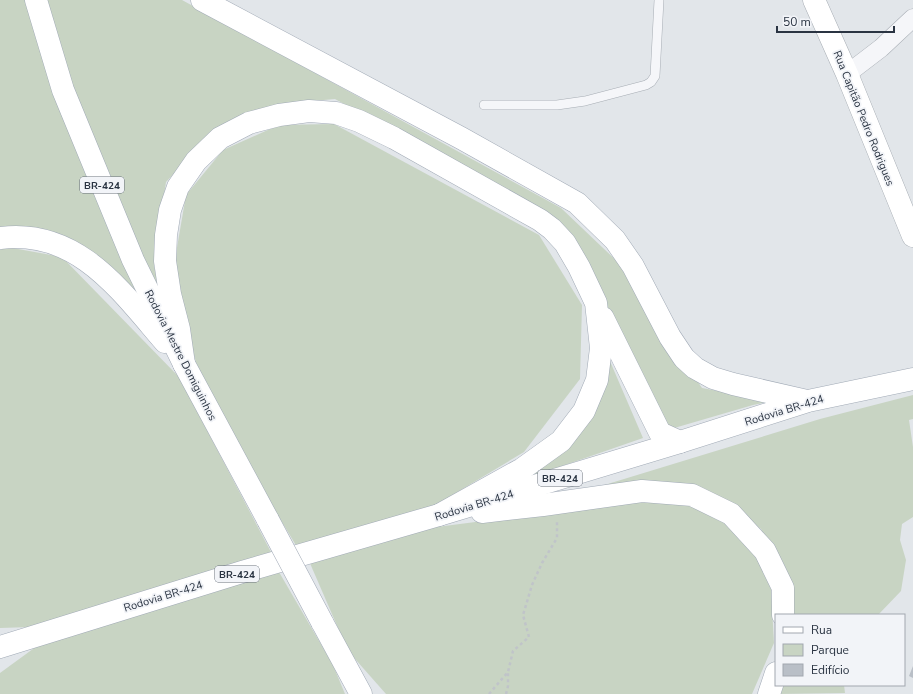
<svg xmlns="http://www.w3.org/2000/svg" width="913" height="694" viewBox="0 0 913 694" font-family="'Nunito Sans',sans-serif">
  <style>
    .green { fill: #c8d4c3 }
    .building { fill: #b9bfc7 }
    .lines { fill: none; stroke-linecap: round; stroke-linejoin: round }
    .lane-casing { stroke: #a7adb4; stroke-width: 10 }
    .street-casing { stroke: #a7adb4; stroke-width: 19 }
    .secondary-casing { stroke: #a7adb4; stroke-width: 23 }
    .primary-casing { stroke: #a1aab6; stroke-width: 23 }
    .path { stroke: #c0c4c9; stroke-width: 2.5; stroke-dasharray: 3 3; stroke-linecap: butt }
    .lane { stroke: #f5f6f9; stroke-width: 9 }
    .street { stroke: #f5f6f9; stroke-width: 18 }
    .secondary { stroke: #fff; stroke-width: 22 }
    .primary { stroke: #fff; stroke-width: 22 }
    .primary-bridge-casing { stroke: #a1aab6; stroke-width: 23; stroke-linecap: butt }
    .primary-bridge { stroke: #fff; stroke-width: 22 }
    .labels { text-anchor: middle; stroke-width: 3.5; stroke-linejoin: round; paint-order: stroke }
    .shield { fill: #f2f4f8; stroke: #666e79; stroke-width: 1 }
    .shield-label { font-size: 10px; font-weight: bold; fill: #2a3442 }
    .street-label { font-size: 11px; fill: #2a3442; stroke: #f2f4f8 }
  </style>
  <rect width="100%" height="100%" fill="#e2e6ea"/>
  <!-- green -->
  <g class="green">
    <path d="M 0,0 L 26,0 L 152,318 L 71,239 L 11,227 L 0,231 Z"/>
    <path d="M 44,0 L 182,0 L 561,208 L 623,267 L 667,336 L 702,388 L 772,401 L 753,405 L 664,431 L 558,223 L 335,99 L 279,104 L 211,134 L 166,182 L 154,266 L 168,322 L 70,83 Z"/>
    <path d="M 334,124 L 539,235 L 582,305 L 580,379 L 524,452 L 424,512 L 297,547 L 203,391 L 173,271 L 186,195 L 223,150 L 279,125 Z"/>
    <path d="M 7,247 L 62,257 L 179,377 L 272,554 L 31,627 L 0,628 L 0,250 Z"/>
    <path d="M 600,338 L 643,438 L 487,492 L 540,462 L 595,387 Z"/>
    <path d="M 913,395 L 913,419 L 909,420 L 913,447 L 913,517 L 902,524 L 900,540 L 906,560 L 901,591 L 878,615 L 790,615 L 788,588 L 761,529 L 717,497 L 588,490 L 820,419 Z"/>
    <path d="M 637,501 L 687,503 L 728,523 L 755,553 L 771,589 L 774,643 L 752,694 L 386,694 L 348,651 L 309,561 L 429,528 Z"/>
    <path d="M 279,572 L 333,665 L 345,694 L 0,694 L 0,673 L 37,646 Z"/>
    <path d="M 780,685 L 844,685 L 845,693 L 778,694 Z"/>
  </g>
  <!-- building -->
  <path class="building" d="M 913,666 L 913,678 L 909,676 Z"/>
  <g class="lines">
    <defs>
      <path id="lane" d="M 484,105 L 557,105 L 585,101 L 646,85 L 651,82 L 655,76 L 659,0"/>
      <path id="street" d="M 847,74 L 881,48 L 913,18"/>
      <path id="secondary" d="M 814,0 L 847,74 L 913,236"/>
      <g id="primary">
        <path d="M 36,0 L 63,90 L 133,260 L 184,364 L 268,520"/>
        <path d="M 202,0 L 461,138 L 577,203 L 615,240 L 633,266 L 670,337 L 684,358 L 695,368 L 713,378 L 733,384 L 807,401"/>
        <path d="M 0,238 C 77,228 120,290 165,342"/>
        <path d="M 603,318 L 660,433 L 680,442"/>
        <path d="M 184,364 L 179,329 L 170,294 L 165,261 L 166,235 L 170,210 L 178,187 L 196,161 L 220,138 L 249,123 L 279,115 L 309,111 L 336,113 L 359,121 L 394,138 L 540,220 L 552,229 L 565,243 L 579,267 L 596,303 L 601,348 L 597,380 L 584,411 L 561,441 L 522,469 L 439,515"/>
        <path d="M 482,512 L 543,505 L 642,491 L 692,495 L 731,514 L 765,551 L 783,588 L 783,615"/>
        <path d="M 322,622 L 361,694"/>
        <path d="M 0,647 L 242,572 L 439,515 L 680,442 L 808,401 L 913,379"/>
        <path d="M 769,694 L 776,673"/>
      </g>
    </defs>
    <!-- lane casing -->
    <use href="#lane" class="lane-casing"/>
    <!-- street casing -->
    <use href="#street" class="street-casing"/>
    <!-- secondary casing -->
    <use href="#secondary" class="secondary-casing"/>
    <!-- primary casing -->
    <use href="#primary" class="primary-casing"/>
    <!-- path -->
    <g class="path">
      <path d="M 489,694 L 508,672 L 513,651 L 529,637 L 523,615 L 532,585 L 542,563 L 557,538 L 557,521"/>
      <path d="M 506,694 L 508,686 L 508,673"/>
    </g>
    <!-- lane -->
    <use href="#lane" class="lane"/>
    <!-- street -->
    <use href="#street" class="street"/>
    <!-- secondary -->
    <use href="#secondary" class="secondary"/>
    <!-- primary -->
    <use href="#primary" class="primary"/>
    <defs>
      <path id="primary-bridge" d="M 268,520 L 322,622"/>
    </defs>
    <!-- primary-bridge casing -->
    <use href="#primary-bridge" class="primary-bridge-casing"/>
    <!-- primary-bridge -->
    <use href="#primary-bridge" class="primary-bridge"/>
  </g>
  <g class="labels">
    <!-- shield labels -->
    <g class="shield">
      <rect x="80" y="177" width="44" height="16" rx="3"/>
      <rect x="538" y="470" width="44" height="16" rx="3"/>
      <rect x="215" y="566" width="44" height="16" rx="3"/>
    </g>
    <g class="shield-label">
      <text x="102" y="189">BR-424</text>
      <text x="560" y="482">BR-424</text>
      <text x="237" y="578">BR-424</text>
    </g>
    <!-- street labels -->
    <g class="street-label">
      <text transform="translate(864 118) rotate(68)" y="4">Rua Capitão Pedro Rodrigues</text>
      <text transform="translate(181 355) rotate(63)" y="4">Rodovia Mestre Domiguinhos</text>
      <text transform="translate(784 410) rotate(-17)" y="4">Rodovia BR-424</text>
      <text transform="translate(474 505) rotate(-17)" y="4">Rodovia BR-424</text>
      <text transform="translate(163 596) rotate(-17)" y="4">Rodovia BR-424</text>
    </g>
  </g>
  <!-- legend -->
  <rect x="775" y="614" width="130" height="72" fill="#f2f4f8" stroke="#a2a7af"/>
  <rect x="783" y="627" width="20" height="6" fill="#ffffff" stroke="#a2a7af"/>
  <text x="811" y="634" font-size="12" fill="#2a3442">Rua</text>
  <rect x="783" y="644" width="20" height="12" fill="#c8d4c3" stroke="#a2a7af"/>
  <text x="811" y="654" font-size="12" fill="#2a3442">Parque</text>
  <rect x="783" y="664" width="20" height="12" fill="#b9bfc7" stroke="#a2a7af"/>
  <text x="811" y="674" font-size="12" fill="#2a3442">Edifício</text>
  <!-- scale -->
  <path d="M777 26v6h117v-6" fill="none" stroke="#2a3442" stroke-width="2"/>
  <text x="783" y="26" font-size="12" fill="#2a3442" stroke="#f2f4f8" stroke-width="3" paint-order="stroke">50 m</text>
</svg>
